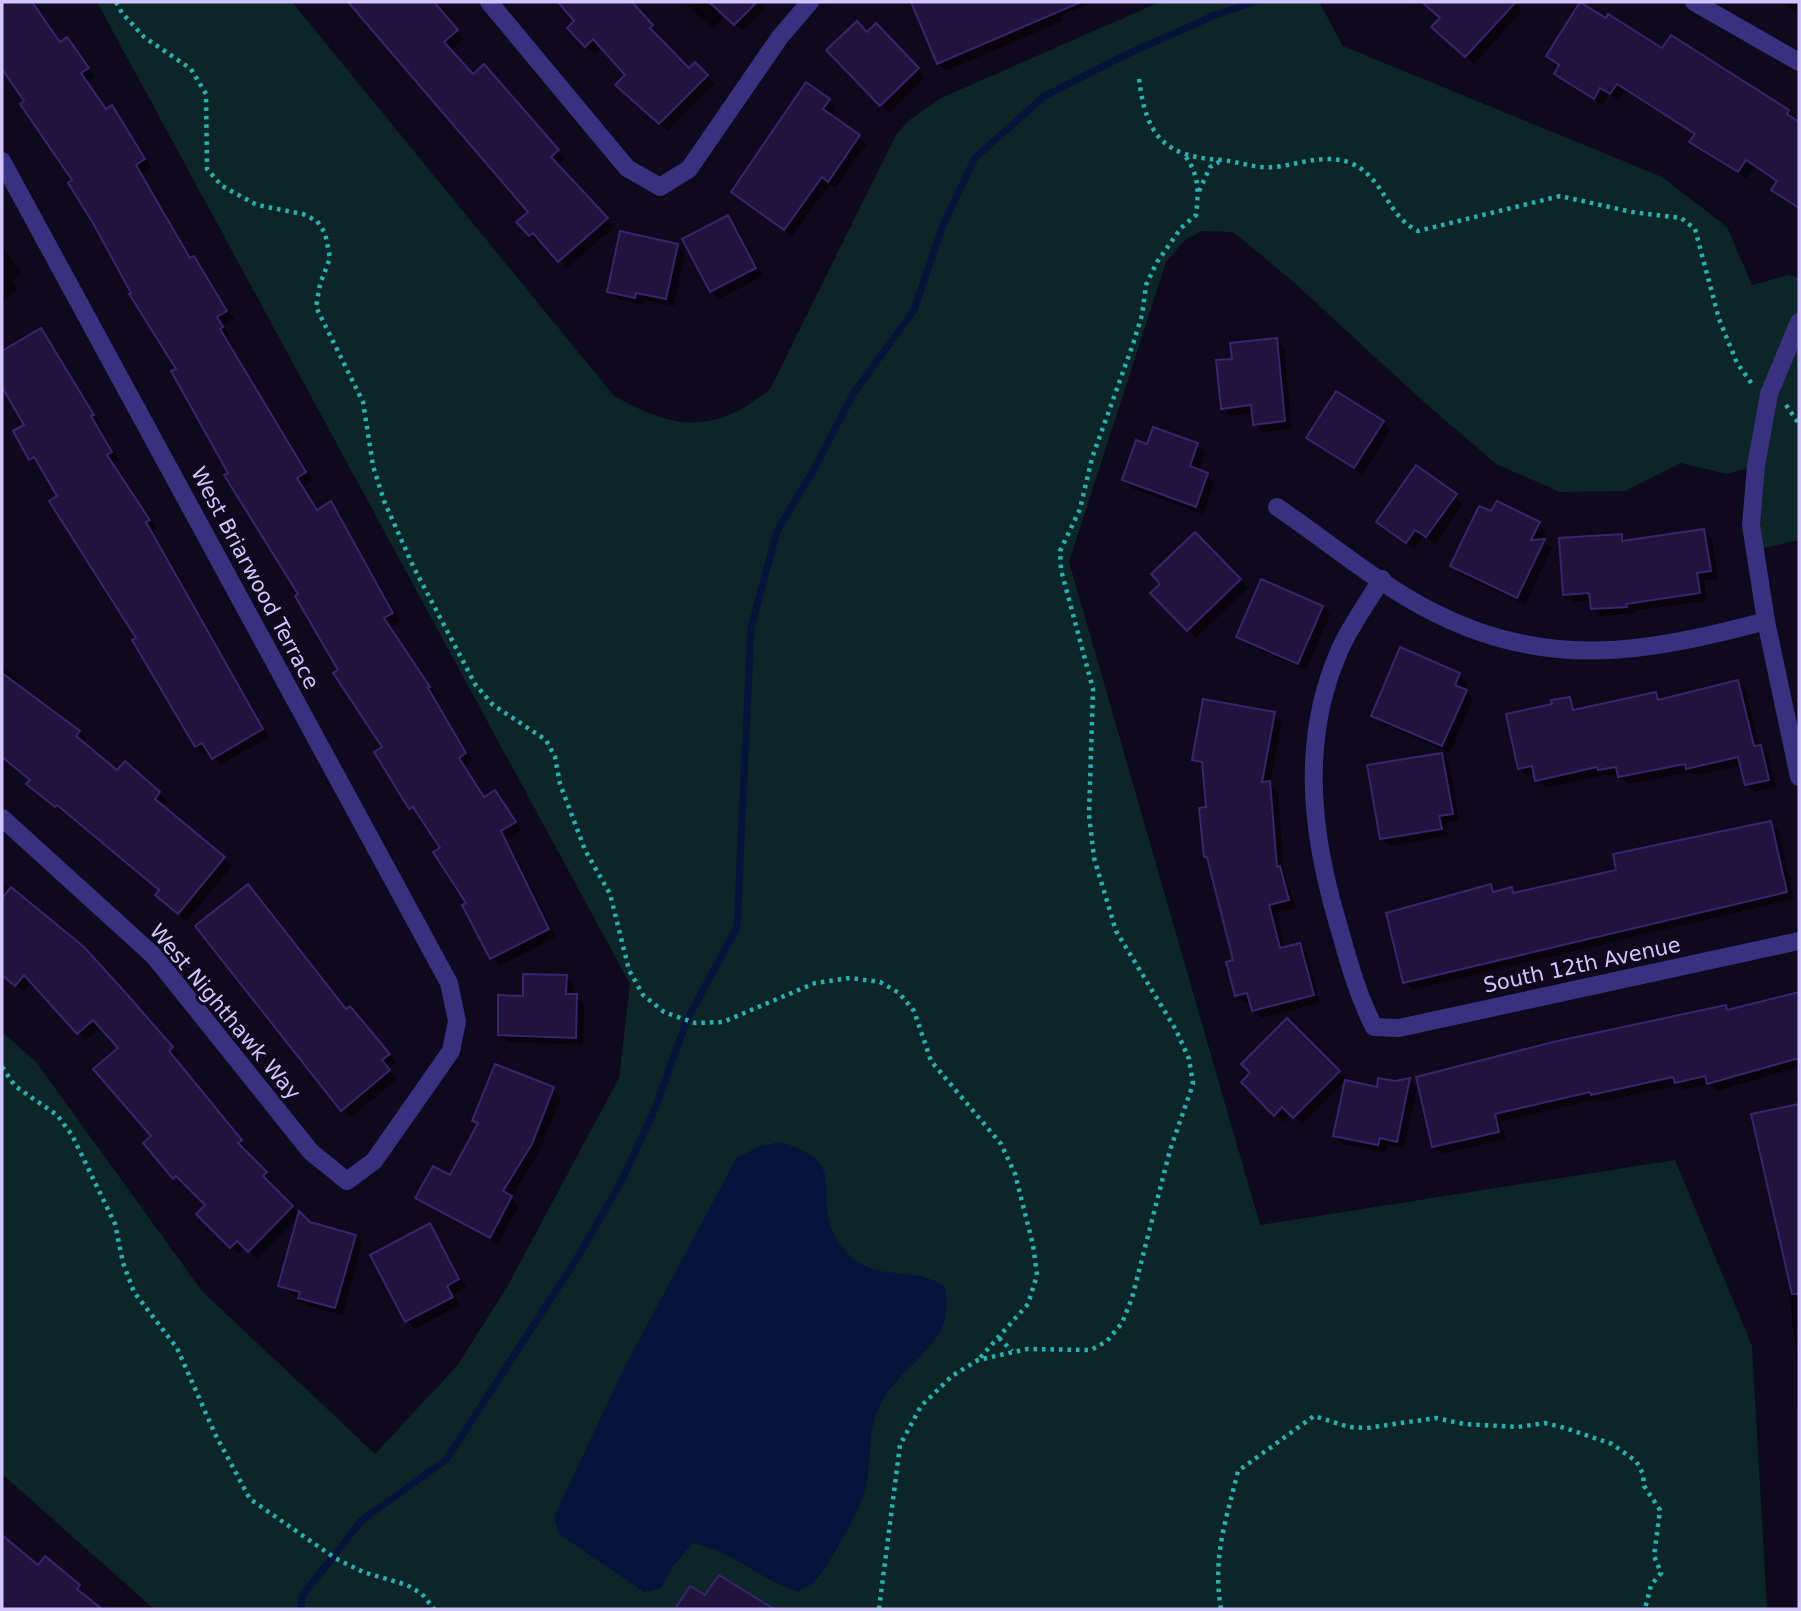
<svg xmlns="http://www.w3.org/2000/svg" width="1801" height="1611" viewBox="0 0 1801 1611" font-family="'DejaVu Sans',sans-serif">
  <style>
    .green { fill: #0c2627 }
    .water { fill: #05143a }
    .shadow { fill: #0007 }
    .lines { fill: none; stroke-linecap: round; stroke-linejoin: round }
    .stream { stroke: #05143a; stroke-width: 7 }
    .building { fill: #20143f; stroke: #38246d; stroke-width: 2 }
    .path { stroke: #23b3b5; stroke-width: 4.5; stroke-dasharray: 3.5 5; stroke-linecap: butt }
    .minor { stroke: #39307f; stroke-width: 18 }
    .labels { text-anchor: middle; stroke-width: 6; stroke-linejoin: round; paint-order: stroke }
    .street-label { font-size: 21px; fill: #d0c5ff; stroke: #0e091c }
  </style>
  <rect width="100%" height="100%" fill="#0e091c"/>
  <!-- green -->
  <path class="green" d="M 97,2 L 292,2 L 614,396 C 675,430 714,435 770,389 L 896,135 L 908,121 L 941,98 L 1160,2 L 1319,2 L 1343,46 L 1662,177 L 1727,227 L 1752,285 L 1789,275 L 1799,278 L 1799,540 L 1754,550 L 1755,466 L 1727,474 L 1681,463 L 1625,491 L 1560,492 L 1496,464 L 1425,403 L 1289,278 L 1233,232 L 1201,231 L 1184,241 L 1166,262 L 1069,562 L 1260,1225 L 1675,1160 L 1752,1346 L 1767,1609 L 154,1609 L 2,1474 L 2,1032 L 36,1062 L 202,1291 L 375,1454 L 457,1366 L 507,1287 L 619,1078 L 630,984 Z"/>
  <!-- water -->
  <path class="water" d="M 781,1142 C 854,1164 810,1195 837,1239 C 867,1290 910,1261 945,1287 C 958,1346 901,1361 879,1407 C 866,1435 873,1468 863,1497 C 858,1512 827,1569 816,1580 C 811,1585 804,1588 798,1592 C 760,1580 733,1551 693,1543 L 673,1566 L 661,1588 L 644,1592 L 559,1534 L 554,1517 L 625,1366 L 736,1159 L 759,1146 Z"/>
  <!-- shadow -->
  <g class="shadow">
    <path d="M 2,2 L 33,2 L 62,43 L 67,39 L 75,47 L 95,77 L 87,82 L 107,110 L 112,107 L 119,115 L 151,167 L 143,173 L 192,259 L 201,266 L 234,319 L 223,325 L 229,335 L 226,337 L 313,480 L 303,486 L 319,511 L 331,503 L 338,511 L 400,621 L 390,627 L 436,695 L 434,696 L 473,761 L 466,766 L 486,798 L 495,792 L 522,830 L 507,839 L 556,937 L 500,966 L 492,958 L 464,906 L 468,903 L 442,848 L 420,815 L 411,808 L 385,748 L 231,473 L 178,369 L 134,294 L 74,181 L 2,67 Z"/>
    <path d="M 351,2 L 433,2 L 464,39 L 450,51 L 473,76 L 492,74 L 565,159 L 557,166 L 614,227 L 567,268 L 542,240 L 538,243 L 519,222 L 530,212 Z"/>
    <path d="M 560,2 L 630,2 L 660,34 L 656,37 L 689,70 L 695,64 L 715,84 L 668,131 L 625,93 L 628,75 L 602,46 L 594,54 L 569,28 L 576,22 Z"/>
    <path d="M 684,2 L 768,2 L 763,5 L 766,8 L 743,31 L 725,15 L 713,29 Z"/>
    <path d="M 913,2 L 1095,2 L 1061,15 L 1063,21 L 946,71 L 938,63 Z"/>
    <path d="M 1435,2 L 1513,2 L 1522,11 L 1474,64 L 1442,34 L 1442,18 L 1430,7 Z"/>
    <path d="M 1780,2 L 1799,2 L 1799,14 Z"/>
    <path d="M 876,26 L 925,77 L 889,113 L 829,50 L 868,34 Z"/>
    <path d="M 1663,50 L 1788,111 L 1796,119 L 1799,124 L 1799,209 L 1773,190 L 1778,182 L 1754,167 L 1747,179 L 1699,150 L 1692,142 L 1696,135 L 1625,91 L 1619,100 L 1609,94 L 1602,105 L 1564,82 L 1556,74 L 1560,66 L 1548,56 Z"/>
    <path d="M 829,100 L 836,108 L 830,116 L 867,144 L 836,188 L 830,184 L 792,236 L 733,191 Z"/>
    <path d="M 728,217 L 736,225 L 763,276 L 719,299 L 711,291 Z"/>
    <path d="M 2,246 L 22,273 L 12,281 L 18,289 L 2,301 Z"/>
    <path d="M 677,246 L 685,254 L 674,306 L 644,300 L 643,305 L 617,299 L 609,291 Z"/>
    <path d="M 41,330 L 100,423 L 98,425 L 119,460 L 114,463 L 157,528 L 153,530 L 269,737 L 221,765 L 209,751 L 204,754 L 196,746 L 60,497 L 41,465 L 38,467 L 31,459 L 26,425 L 2,384 L 2,353 Z"/>
    <path d="M 1276,340 L 1284,348 L 1292,429 L 1263,432 L 1255,424 L 1254,413 L 1231,416 L 1223,408 L 1234,360 Z"/>
    <path d="M 1383,423 L 1390,431 L 1362,475 L 1309,438 Z"/>
    <path d="M 1155,429 L 1197,445 L 1205,453 L 1199,471 L 1215,482 L 1203,514 L 1131,488 L 1124,480 L 1149,446 Z"/>
    <path d="M 1416,468 L 1463,504 L 1435,544 L 1424,536 L 1414,549 L 1386,529 Z"/>
    <path d="M 1492,514 L 1539,524 L 1546,532 L 1542,541 L 1552,548 L 1525,605 L 1460,574 L 1452,566 Z"/>
    <path d="M 1704,531 L 1712,539 L 1718,579 L 1704,581 L 1707,601 L 1633,611 L 1634,614 L 1600,616 L 1592,608 L 1592,601 L 1573,602 L 1565,594 L 1621,536 L 1628,542 Z"/>
    <path d="M 1195,534 L 1248,588 L 1196,638 L 1153,593 L 1163,584 Z"/>
    <path d="M 1322,607 L 1330,615 L 1306,670 L 1246,644 L 1238,636 Z"/>
    <path d="M 1401,650 L 1459,675 L 1467,683 L 1464,691 L 1473,699 L 1450,753 L 1381,723 L 1373,715 Z"/>
    <path d="M 2,666 L 19,680 L 15,685 L 79,732 L 87,740 L 83,744 L 117,772 L 125,763 L 159,793 L 167,801 L 162,807 L 232,866 L 187,921 L 165,903 L 160,891 L 65,811 L 63,814 L 36,792 L 31,781 L 2,760 Z"/>
    <path d="M 1738,682 L 1746,690 L 1759,747 L 1768,754 L 1776,787 L 1754,792 L 1747,784 L 1742,765 L 1696,776 L 1691,772 L 1628,784 L 1619,775 L 1605,775 L 1545,788 L 1535,774 L 1527,776 L 1519,768 L 1554,705 L 1569,698 L 1578,710 L 1656,694 L 1663,700 Z"/>
    <path d="M 1274,714 L 1282,722 L 1270,784 L 1278,791 L 1284,872 L 1296,908 L 1276,913 L 1285,949 L 1300,945 L 1307,953 L 1320,1003 L 1261,1018 L 1253,1010 L 1251,1001 L 1244,1003 L 1237,995 L 1235,961 L 1210,861 L 1205,856 L 1208,809 L 1204,768 L 1194,759 Z"/>
    <path d="M 1441,755 L 1449,762 L 1459,821 L 1446,823 L 1448,836 L 1390,846 L 1382,839 Z"/>
    <path d="M 1770,823 L 1778,830 L 1794,899 L 1412,990 L 1405,983 L 1491,886 L 1498,892 L 1511,889 L 1516,894 L 1618,871 Z"/>
    <path d="M 2,882 L 82,948 L 179,1056 L 175,1060 L 248,1149 L 244,1152 L 273,1181 L 269,1185 L 309,1223 L 355,1236 L 362,1244 L 343,1315 L 308,1306 L 280,1286 L 300,1215 L 257,1259 L 246,1247 L 239,1254 L 198,1214 L 207,1205 L 185,1183 L 182,1185 L 145,1144 L 154,1137 L 121,1048 L 101,1027 L 86,1040 L 32,982 L 24,992 L 2,974 Z"/>
    <path d="M 255,894 L 347,1010 L 357,1016 L 396,1062 L 389,1069 L 397,1079 L 350,1118 L 197,927 Z"/>
    <path d="M 566,977 L 574,985 L 573,996 L 584,1004 L 583,1045 L 507,1042 L 499,1034 L 525,998 Z"/>
    <path d="M 1799,994 L 1799,1067 L 1717,1091 L 1710,1084 L 1684,1090 L 1680,1085 L 1600,1102 L 1597,1099 L 1501,1122 L 1506,1139 L 1442,1154 L 1434,1146 L 1418,1078 L 1726,1007 L 1729,1011 Z"/>
    <path d="M 1287,1021 L 1346,1080 L 1302,1124 L 1291,1114 L 1283,1122 L 1243,1082 Z"/>
    <path d="M 1409,1080 L 1417,1088 L 1404,1148 L 1387,1145 L 1386,1152 L 1343,1144 L 1335,1136 L 1378,1089 Z"/>
    <path d="M 553,1089 L 561,1097 L 539,1152 L 511,1198 L 519,1206 L 498,1244 L 425,1205 L 417,1198 L 451,1177 L 479,1125 L 474,1121 Z"/>
    <path d="M 1799,1106 L 1799,1409 L 1796,1406 L 1796,1359 L 1789,1288 L 1792,1288 L 1754,1115 Z"/>
    <path d="M 430,1225 L 437,1233 L 466,1287 L 454,1294 L 460,1305 L 415,1329 L 407,1321 Z"/>
    <path d="M 2,1537 L 38,1567 L 45,1559 L 100,1609 L 2,1609 Z"/>
  </g>
  <g class="lines">
    <!-- stream -->
    <path class="stream" d="M 301,1609 L 302,1596 L 362,1520 L 446,1460 L 576,1260 L 621,1182 L 654,1111 L 687,1020 L 737,927 L 751,628 L 777,531 L 813,471 L 853,394 L 914,310 L 943,225 L 975,158 L 1043,97 L 1121,57 L 1213,16 L 1254,2"/>
  </g>
  <!-- building -->
  <g class="building">
    <path d="M 2,2 L 32,2 L 60,42 L 67,37 L 89,68 L 81,73 L 106,109 L 112,105 L 145,159 L 136,165 L 190,258 L 194,256 L 227,311 L 217,317 L 223,327 L 220,329 L 306,472 L 297,478 L 317,510 L 331,501 L 393,613 L 384,618 L 430,687 L 428,688 L 466,753 L 459,758 L 484,797 L 495,790 L 516,822 L 501,831 L 549,929 L 490,959 L 462,905 L 466,903 L 433,852 L 440,848 L 413,807 L 409,809 L 374,752 L 382,747 L 333,673 L 338,670 L 295,596 L 298,594 L 224,475 L 228,473 L 171,371 L 176,369 L 129,294 L 131,293 L 93,223 L 68,183 L 72,180 L 20,104 L 24,101 L 2,69 Z"/>
    <path d="M 348,2 L 434,2 L 458,30 L 444,42 L 473,74 L 484,64 L 559,150 L 551,157 L 608,218 L 558,262 L 533,233 L 529,236 L 516,222 L 528,212 Z"/>
    <path d="M 558,2 L 632,2 L 653,25 L 650,28 L 689,68 L 695,62 L 708,75 L 659,124 L 615,85 L 625,75 L 593,39 L 585,47 L 567,28 L 574,21 Z"/>
    <path d="M 709,2 L 757,2 L 734,25 Z"/>
    <path d="M 911,2 L 1081,2 L 937,64 Z"/>
    <path d="M 1422,2 L 1516,2 L 1465,57 L 1431,27 L 1440,18 Z"/>
    <path d="M 1580,2 L 1606,18 L 1608,14 L 1662,48 L 1671,35 L 1789,110 L 1787,114 L 1799,122 L 1799,208 L 1771,190 L 1777,181 L 1746,160 L 1738,172 L 1689,142 L 1695,134 L 1617,84 L 1610,94 L 1600,88 L 1594,99 L 1554,74 L 1559,65 L 1546,56 Z"/>
    <path d="M 857,21 L 867,32 L 876,23 L 919,68 L 880,106 L 826,50 Z"/>
    <path d="M 806,82 L 830,99 L 823,109 L 860,135 L 828,182 L 822,177 L 784,230 L 731,192 Z"/>
    <path d="M 728,215 L 756,268 L 710,292 L 682,239 Z"/>
    <path d="M 620,231 L 678,244 L 666,299 L 636,293 L 635,298 L 607,292 Z"/>
    <path d="M 41,328 L 94,415 L 91,416 L 112,452 L 107,455 L 150,520 L 146,522 L 263,729 L 212,759 L 202,743 L 195,747 L 132,640 L 136,638 L 49,501 L 57,496 L 34,457 L 29,460 L 13,431 L 24,425 L 2,387 L 2,351 Z"/>
    <path d="M 1277,338 L 1285,421 L 1253,425 L 1251,405 L 1221,409 L 1216,360 L 1232,359 L 1230,343 Z"/>
    <path d="M 1336,391 L 1384,421 L 1354,468 L 1306,438 Z"/>
    <path d="M 1153,427 L 1198,443 L 1190,466 L 1208,473 L 1196,507 L 1122,480 L 1136,440 L 1147,444 Z"/>
    <path d="M 1416,465 L 1457,494 L 1426,537 L 1415,530 L 1406,543 L 1376,522 Z"/>
    <path d="M 1497,501 L 1540,522 L 1531,540 L 1545,539 L 1517,598 L 1450,566 L 1479,506 L 1491,511 Z"/>
    <path d="M 1704,529 L 1711,571 L 1697,573 L 1700,593 L 1626,604 L 1627,607 L 1591,609 L 1589,593 L 1563,595 L 1559,538 L 1622,534 L 1622,541 Z"/>
    <path d="M 1195,532 L 1241,579 L 1187,631 L 1150,593 L 1160,584 L 1151,574 Z"/>
    <path d="M 1261,579 L 1323,606 L 1298,664 L 1236,637 Z"/>
    <path d="M 1400,647 L 1460,673 L 1455,685 L 1467,690 L 1442,746 L 1371,716 Z"/>
    <path d="M 2,673 L 80,731 L 76,736 L 117,770 L 125,761 L 160,792 L 155,799 L 225,857 L 178,914 L 155,895 L 159,890 L 57,805 L 55,807 L 26,784 L 30,780 L 2,757 Z"/>
    <path d="M 1738,680 L 1754,746 L 1761,745 L 1769,780 L 1745,785 L 1738,757 L 1686,769 L 1685,764 L 1618,777 L 1616,767 L 1598,770 L 1597,767 L 1535,781 L 1532,766 L 1518,769 L 1506,714 L 1552,704 L 1551,700 L 1570,697 L 1573,710 L 1656,692 L 1658,700 Z"/>
    <path d="M 1203,699 L 1275,712 L 1262,782 L 1270,781 L 1277,867 L 1280,866 L 1289,900 L 1269,905 L 1280,948 L 1300,943 L 1314,995 L 1252,1011 L 1247,993 L 1235,996 L 1226,962 L 1233,960 L 1207,857 L 1204,857 L 1199,808 L 1206,807 L 1202,762 L 1192,760 Z"/>
    <path d="M 1442,753 L 1453,814 L 1439,816 L 1442,829 L 1380,839 L 1367,765 Z"/>
    <path d="M 1771,821 L 1787,892 L 1403,983 L 1386,913 L 1491,884 L 1493,892 L 1512,887 L 1513,893 L 1616,870 L 1613,854 Z"/>
    <path d="M 248,884 L 346,1009 L 350,1006 L 390,1054 L 382,1060 L 390,1070 L 341,1111 L 195,926 Z"/>
    <path d="M 11,887 L 84,947 L 124,991 L 173,1047 L 169,1051 L 242,1140 L 238,1143 L 267,1172 L 263,1176 L 293,1206 L 248,1252 L 237,1241 L 230,1248 L 196,1214 L 205,1205 L 176,1176 L 173,1179 L 143,1143 L 151,1136 L 93,1069 L 118,1048 L 93,1020 L 77,1034 L 24,975 L 15,986 L 2,975 L 2,898 Z"/>
    <path d="M 523,974 L 567,975 L 566,994 L 577,994 L 576,1038 L 498,1035 L 498,995 L 523,996 Z"/>
    <path d="M 1799,992 L 1799,1058 L 1707,1084 L 1705,1076 L 1675,1083 L 1673,1077 L 1591,1095 L 1590,1092 L 1495,1114 L 1499,1132 L 1432,1147 L 1416,1077 L 1553,1042 L 1726,1005 L 1727,1010 Z"/>
    <path d="M 1287,1018 L 1340,1071 L 1293,1118 L 1282,1107 L 1274,1116 L 1241,1082 L 1250,1073 L 1241,1064 Z"/>
    <path d="M 495,1064 L 554,1087 L 532,1144 L 503,1191 L 512,1196 L 490,1238 L 415,1198 L 433,1166 L 450,1175 L 478,1123 L 472,1121 Z"/>
    <path d="M 1378,1078 L 1395,1081 L 1410,1078 L 1397,1142 L 1380,1138 L 1378,1145 L 1333,1136 L 1345,1080 L 1377,1087 Z"/>
    <path d="M 1799,1104 L 1799,1294 L 1792,1294 L 1751,1114 Z"/>
    <path d="M 299,1211 L 310,1222 L 356,1235 L 335,1308 L 298,1298 L 300,1292 L 278,1286 Z"/>
    <path d="M 430,1223 L 459,1279 L 447,1286 L 453,1297 L 405,1322 L 370,1255 Z"/>
    <path d="M 2,1535 L 38,1565 L 45,1556 L 80,1585 L 77,1589 L 102,1609 L 2,1609 Z"/>
    <path d="M 719,1575 L 774,1609 L 675,1609 L 690,1586 L 705,1595 Z"/>
  </g>
  <g class="lines">
    <!-- path -->
    <g class="path">
      <path d="M 116,2 L 122,13 L 144,37 L 191,69 L 206,94 L 207,169 L 222,186 L 257,205 L 303,214 L 317,221 L 325,233 L 330,258 L 320,284 L 316,307 L 363,402 L 373,466 L 384,501 L 414,568 L 475,684 L 493,705 L 546,740 L 555,757 L 560,784 L 585,850 L 610,894 L 629,970 L 643,995 L 664,1012 L 695,1023 L 723,1022 L 815,983 L 850,978 L 880,982 L 899,993 L 914,1011 L 931,1061 L 1001,1144 L 1015,1174 L 1033,1245 L 1037,1275 L 1028,1304 L 978,1360"/>
      <path d="M 1139,79 C 1146,136 1164,157 1222,160 C 1240,162 1257,169 1275,167 C 1300,164 1323,154 1348,162 C 1384,175 1386,216 1418,231 L 1560,196 L 1632,212 L 1681,218 L 1695,229 L 1719,319 L 1737,363 L 1752,384"/>
      <path d="M 1199,191 L 1210,167 L 1219,162"/>
      <path d="M 1786,405 L 1799,424"/>
      <path d="M 2,1067 L 15,1086 L 57,1115 L 72,1135 L 115,1224 L 123,1263 L 134,1292 L 177,1348 L 215,1434 L 250,1499 L 335,1558 L 363,1572 L 407,1585 L 422,1594 L 434,1609"/>
      <path d="M 999,1338 L 1012,1351"/>
      <path d="M 879,1609 L 900,1445 L 921,1406 L 952,1376 L 978,1360 L 1027,1349 L 1091,1350 L 1107,1341 L 1122,1323 L 1132,1298 L 1170,1150 L 1193,1084 L 1189,1059 L 1176,1030 L 1116,931 L 1094,858 L 1089,815 L 1093,689 L 1061,570 L 1060,551 L 1080,509 L 1092,458 L 1133,344 L 1142,315 L 1146,285 L 1157,262 L 1181,228 L 1196,215 C 1199,189 1199,174 1183,153"/>
      <path d="M 1221,1609 C 1212,1558 1226,1520 1238,1471 L 1314,1416 L 1349,1427 L 1367,1428 L 1436,1418 L 1464,1424 L 1518,1427 L 1545,1423 L 1565,1428 L 1612,1444 L 1636,1461 L 1643,1474 L 1644,1486 L 1660,1510 L 1654,1556 L 1661,1573 L 1651,1585 L 1645,1609"/>
    </g>
    <!-- minor -->
    <g class="minor">
      <path d="M 489,2 L 627,168 L 660,187 L 689,169 L 780,37 L 810,2"/>
      <path d="M 1694,2 L 1799,62"/>
      <path d="M 2,161 L 449,983 L 457,1021 L 451,1051 L 374,1161 L 347,1181 L 311,1152 L 154,956 L 2,818"/>
      <path d="M 1799,322 L 1769,394 L 1756,466 L 1751,525 L 1766,621 L 1799,777"/>
      <path d="M 1277,507 C 1326,540 1378,584 1431,611 C 1547,671 1645,653 1766,621"/>
      <path d="M 1382,579 C 1368,601 1352,624 1341,647 C 1301,735 1310,827 1336,917 C 1347,955 1356,992 1374,1027 L 1399,1028 L 1799,941"/>
    </g>
  </g>
  <g class="labels">
    <!-- street labels -->
    <g class="street-label">
      <text transform="translate(255 578) rotate(62)" y="7">West Briarwood Terrace</text>
      <text transform="translate(1582 965) rotate(-12)" y="7">South 12th Avenue</text>
      <text transform="translate(225 1012) rotate(50)" y="7">West Nighthawk Way</text>
    </g>
  </g>
  <!-- border -->
  <rect width="1801" height="1611" fill="none" stroke="#d0c5ff" stroke-width="7"/>
</svg>
